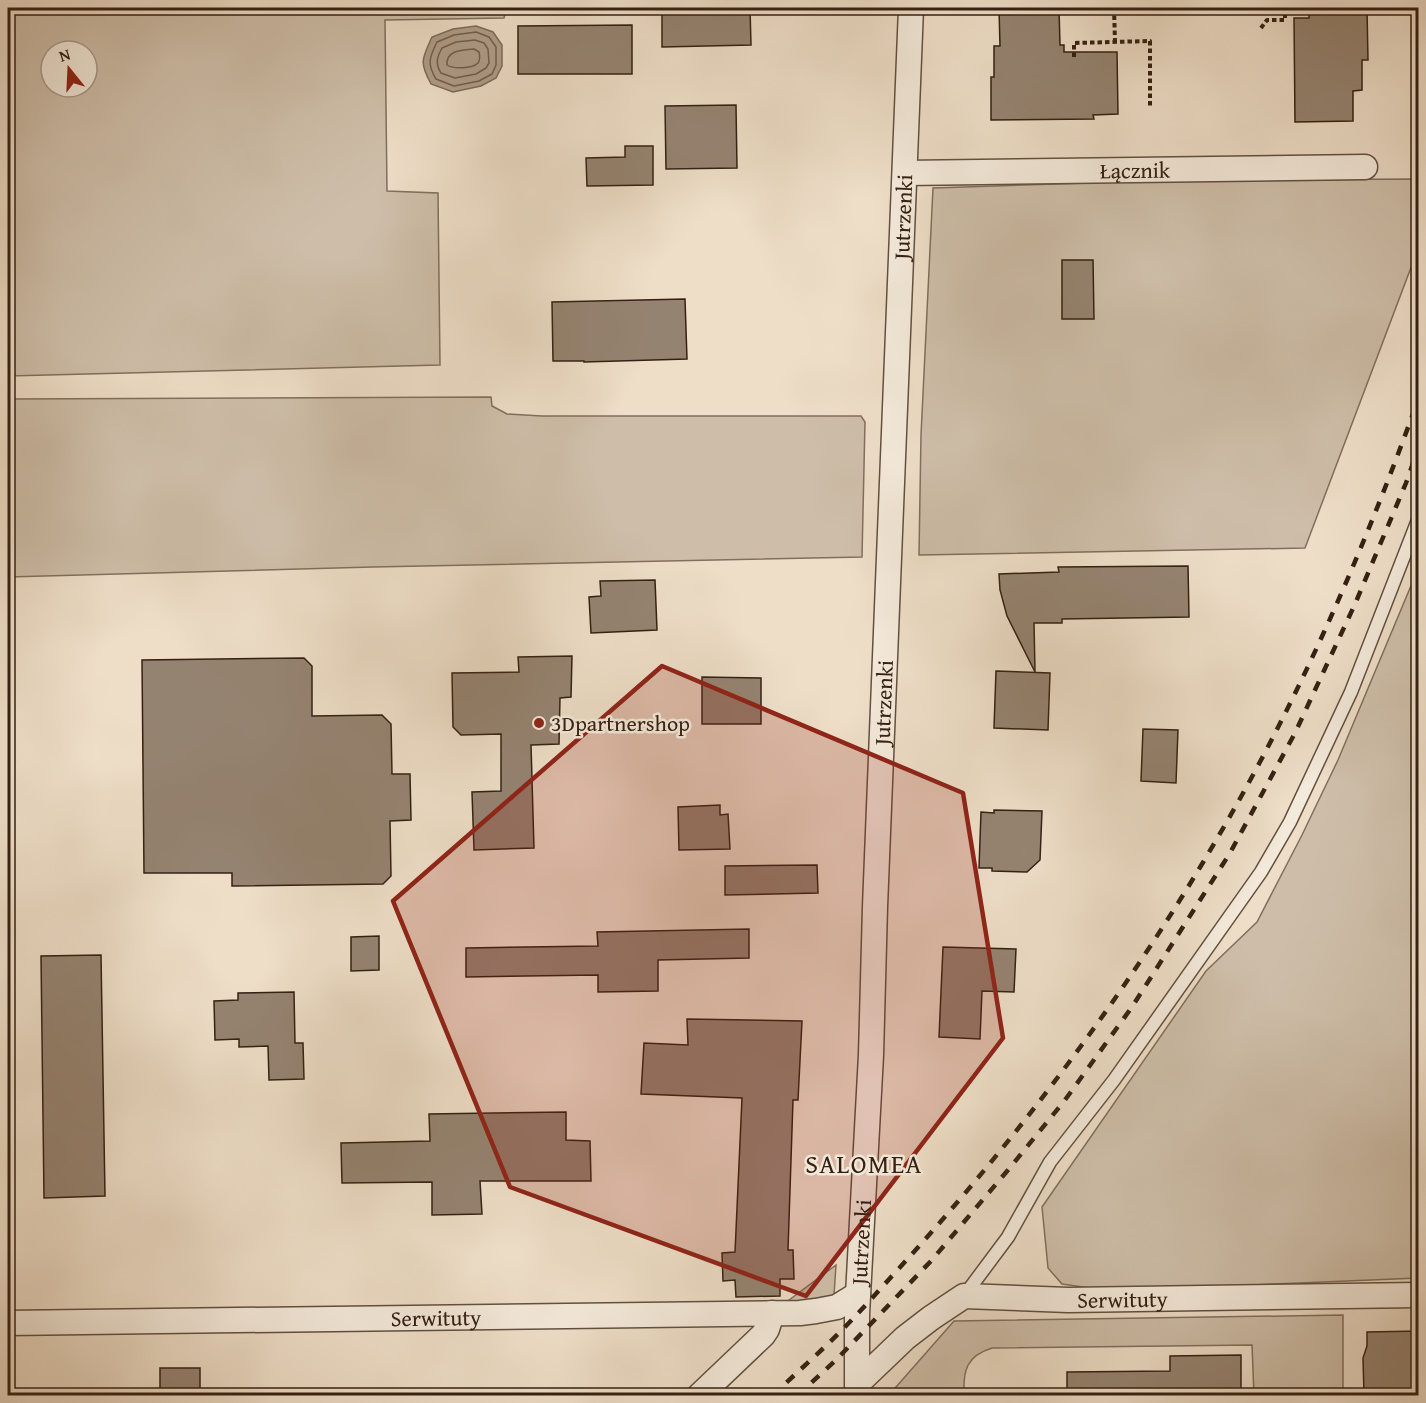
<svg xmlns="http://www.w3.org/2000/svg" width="1426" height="1403" viewBox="0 0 1426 1403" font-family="'Gentium Book Plus',serif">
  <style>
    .green { fill: #cebea9; stroke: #816f5e; stroke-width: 1.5; fill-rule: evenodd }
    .water { fill: #af9d8a; stroke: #7e6b5a; stroke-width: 1.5 }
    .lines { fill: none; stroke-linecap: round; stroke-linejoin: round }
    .shore { stroke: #725e4e; stroke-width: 1.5 }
    .building { fill: #958371; stroke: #342013; stroke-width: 1.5 }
    .lane-casing { stroke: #625040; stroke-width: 15 }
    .street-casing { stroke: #625040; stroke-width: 27 }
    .path { stroke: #342013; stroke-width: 4; stroke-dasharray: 4.5 3; stroke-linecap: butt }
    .lane { stroke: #f4eadb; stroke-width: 12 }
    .street { stroke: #f4eadb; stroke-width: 24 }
    .rail { stroke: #342013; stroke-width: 4.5; stroke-dasharray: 10 10; stroke-linecap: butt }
    .marked { fill: #8f2418; fill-opacity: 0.2; stroke: #8f2418; stroke-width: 4.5; stroke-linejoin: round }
    .poi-dot { fill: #8f2418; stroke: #f4eadb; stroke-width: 2 }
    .labels { text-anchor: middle; stroke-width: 5; stroke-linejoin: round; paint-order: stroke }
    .street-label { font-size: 22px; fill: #342013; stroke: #f4eadb }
    .poi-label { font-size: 22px; fill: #342013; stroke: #f4eadb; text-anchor: start }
    .quarter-label { font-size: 26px; letter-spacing: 1.5px; fill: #342013; stroke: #f4eadb }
  </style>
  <rect width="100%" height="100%" fill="#eedec8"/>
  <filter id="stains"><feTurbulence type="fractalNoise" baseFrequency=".00333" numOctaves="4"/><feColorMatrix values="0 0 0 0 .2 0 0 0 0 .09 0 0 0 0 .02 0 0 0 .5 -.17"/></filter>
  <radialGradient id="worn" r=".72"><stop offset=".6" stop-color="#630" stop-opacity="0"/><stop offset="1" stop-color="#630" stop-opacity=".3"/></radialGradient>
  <!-- green -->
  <g class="green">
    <path d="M 8,8 L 408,8 L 408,10 L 506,9 L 504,18 L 385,20 L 387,191 L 438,193 L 440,365 L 8,376 ZM 51,51 L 87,51 L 87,87 L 51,87 Z"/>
    <path d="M 1418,179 L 1418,249 L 1305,548 L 919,555 L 921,435 L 933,188 L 1185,180 Z"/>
    <path d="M 491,397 L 492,406 L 507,414 L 542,416 L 861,416 L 865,422 L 862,557 L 373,567 L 8,577 L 8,399 Z"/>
    <path d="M 1418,569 L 1418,1278 L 1111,1291 L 1062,1284 L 1048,1268 L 1042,1207 L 1206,971 L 1257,922 L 1302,835 L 1338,760 Z"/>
    <path d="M 836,1265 L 834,1295 L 824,1300 L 781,1306 Z"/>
    <path d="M 1343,1315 L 1343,1395 L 1254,1395 L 1252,1345 L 992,1348 C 966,1356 963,1371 964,1395 L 889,1395 L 954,1321 Z"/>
  </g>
  <!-- water -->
  <path class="water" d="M 476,26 L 493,32 L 502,45 L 502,66 L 496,78 L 481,86 L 453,92 L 431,84 C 419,62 422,59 432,37 L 453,29 Z"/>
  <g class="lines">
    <!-- shore -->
    <g class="shore">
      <path d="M 476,32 L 489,37 L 496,47 L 496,65 L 492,74 L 479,81 L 454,86 L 436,79 C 427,64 429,58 437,42 L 454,35 Z"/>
      <path d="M 475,40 L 484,43 L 488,49 L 489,63 L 486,68 L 476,74 L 455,78 L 441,73 C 435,64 437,57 442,48 L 456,42 Z"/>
      <path d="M 474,49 L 479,52 C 480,56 480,60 478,63 C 472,69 453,69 447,65 C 446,50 462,50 474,49 Z"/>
    </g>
  </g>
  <!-- building -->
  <g class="building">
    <path d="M 750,8 L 751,45 L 662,47 L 662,10 Z"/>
    <path d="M 999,8 L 1059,8 L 1060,45 L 1064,45 L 1064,52 L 1117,52 L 1118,114 L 1093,115 L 1094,119 L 991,120 L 991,77 L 994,77 L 994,46 L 1000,46 Z"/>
    <path d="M 1309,8 L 1367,8 L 1368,60 L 1362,60 L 1362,90 L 1353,91 L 1353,121 L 1295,122 L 1294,18 L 1309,18 Z"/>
    <path d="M 632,25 L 632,74 L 518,74 L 518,26 Z"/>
    <path d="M 736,105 L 737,168 L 666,169 L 665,106 Z"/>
    <path d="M 625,146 L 653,146 L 653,185 L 587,186 L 586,158 L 625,157 Z"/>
    <path d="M 1062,260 L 1093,260 L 1094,319 L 1062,319 Z"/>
    <path d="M 685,299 L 687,359 L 584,362 L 584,361 L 553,361 L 552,302 Z"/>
    <path d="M 1188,566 L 1189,617 L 1062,619 L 1062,623 L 1034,623 L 1035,672 L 1007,616 L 1000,590 L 999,574 L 1059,572 L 1058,567 Z"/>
    <path d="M 655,580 L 657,630 L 591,633 L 589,597 L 601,596 L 600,581 Z"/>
    <path d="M 572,656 L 571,697 L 560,698 L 559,744 L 531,745 L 534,848 L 474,850 L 472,792 L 501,791 L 501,734 L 461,735 L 453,727 L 452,673 L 519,672 L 518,657 Z"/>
    <path d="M 304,658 L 312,666 L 312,716 L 382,715 L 391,724 L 392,774 L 410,774 L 411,820 L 390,821 L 391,876 L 383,884 L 232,886 L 232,873 L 144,873 L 142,660 Z"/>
    <path d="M 996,671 L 1050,673 L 1048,730 L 994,728 Z"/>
    <path d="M 702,677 L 761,678 L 761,724 L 702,724 Z"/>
    <path d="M 1143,729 L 1178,730 L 1176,783 L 1141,781 Z"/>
    <path d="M 720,805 L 720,815 L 728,814 L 730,849 L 679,850 L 678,807 Z"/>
    <path d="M 994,810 L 1042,811 L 1040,860 L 1027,872 L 992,871 L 992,868 L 979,868 L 981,812 L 994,813 Z"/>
    <path d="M 817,865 L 818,893 L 725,895 L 725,866 Z"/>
    <path d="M 749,929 L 749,958 L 658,960 L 658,991 L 598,992 L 598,975 L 466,977 L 466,948 L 598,946 L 597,932 Z"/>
    <path d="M 379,936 L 379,970 L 351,971 L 351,937 Z"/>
    <path d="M 943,947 L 1016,949 L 1014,992 L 982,991 L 980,1039 L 939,1037 Z"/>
    <path d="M 101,955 L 105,1196 L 44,1198 L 41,956 Z"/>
    <path d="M 294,992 L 295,1043 L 303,1043 L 304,1079 L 269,1080 L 268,1046 L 239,1047 L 239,1039 L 215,1040 L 214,1001 L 238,1000 L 238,993 Z"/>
    <path d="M 687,1019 L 802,1021 L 798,1100 L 793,1100 L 788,1250 L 793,1250 L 794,1279 L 780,1279 L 780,1296 L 736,1297 L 735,1280 L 723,1281 L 722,1253 L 735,1252 L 742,1098 L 641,1094 L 644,1043 L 688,1045 Z"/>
    <path d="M 566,1112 L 566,1140 L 590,1141 L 591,1181 L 480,1181 L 482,1214 L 432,1215 L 432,1182 L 342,1183 L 341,1143 L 430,1141 L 429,1114 Z"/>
    <path d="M 1419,1331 L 1419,1395 L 1364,1395 L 1363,1358 L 1367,1346 L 1367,1332 Z"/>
    <path d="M 1241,1355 L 1241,1395 L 1067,1395 L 1067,1372 L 1170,1371 L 1170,1356 Z"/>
    <rect x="160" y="1368" width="40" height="27"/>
  </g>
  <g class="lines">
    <defs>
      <path id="lane" d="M 964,1296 L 1008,1237 L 1050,1162 L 1114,1080 L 1261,872 L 1290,822 L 1351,692 L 1418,520"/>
      <g id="street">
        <path id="s1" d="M 905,173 L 1365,167"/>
        <path id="s2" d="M 8,1323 L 800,1313 L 816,1311 L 837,1307 L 858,1294"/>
        <path id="s3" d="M 858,1383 L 905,1338 L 931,1318 L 964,1296 L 1068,1300 L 1418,1295"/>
        <path d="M 699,1396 L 763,1335 L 767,1329 L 772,1313"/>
        <path id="s4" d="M 857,1396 L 857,1314 L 871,1055 L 875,907 L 911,8"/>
      </g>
    </defs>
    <!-- lane casing -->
    <use href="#lane" class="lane-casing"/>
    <!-- street casing -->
    <use href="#street" class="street-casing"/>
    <!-- path -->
    <g class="path">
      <path d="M 1114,8 L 1115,42"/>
      <path d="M 1261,28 L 1267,20 L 1285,20 L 1285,8"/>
      <path d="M 1074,57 L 1074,43 L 1150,41 L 1150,108"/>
    </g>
    <!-- lane -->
    <use href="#lane" class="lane"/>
    <!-- street -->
    <use href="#street" class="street"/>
    <!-- rail -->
    <g class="rail">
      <path d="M 772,1396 C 794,1375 817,1355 838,1334 C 857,1315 874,1296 892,1276 C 1015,1142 1126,995 1218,837 C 1299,699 1364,550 1418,400"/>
      <path d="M 797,1396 L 837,1359 L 931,1261 L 1008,1170 L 1065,1100 L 1132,1007 L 1230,853 L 1295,733 L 1355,604 L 1406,483 L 1418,449"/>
    </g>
  </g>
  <!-- marked area -->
  <path class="marked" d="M 662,666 L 963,793 L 1003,1038 L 806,1296 L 510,1187 L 393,901 Z"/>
  <!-- markers -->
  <circle class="poi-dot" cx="539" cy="723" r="6"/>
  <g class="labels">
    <!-- street labels -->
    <g class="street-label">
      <text dy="8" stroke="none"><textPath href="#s1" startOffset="230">Łącznik</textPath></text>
      <text dy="8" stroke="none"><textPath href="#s4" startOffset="1180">Jutrzenki</textPath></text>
      <text dy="8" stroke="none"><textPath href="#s4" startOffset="694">Jutrzenki</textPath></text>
      <text dy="8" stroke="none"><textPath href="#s4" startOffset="154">Jutrzenki</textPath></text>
      <text dy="8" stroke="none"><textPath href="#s3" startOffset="296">Serwituty</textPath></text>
      <text dy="8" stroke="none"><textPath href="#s2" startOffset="428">Serwituty</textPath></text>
    </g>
    <!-- poi labels -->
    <g class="poi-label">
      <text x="551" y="731">3Dpartnershop</text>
    </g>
    <!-- quarter labels -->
    <g class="quarter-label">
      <text x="864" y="1173">SALOMEA</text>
    </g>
  </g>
  <!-- margin -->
  <rect width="1426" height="1403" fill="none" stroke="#eedec8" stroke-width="30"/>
  <rect x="9" y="9" width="1408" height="1385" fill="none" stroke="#342013" stroke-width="3"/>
  <rect x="15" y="15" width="1396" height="1373" fill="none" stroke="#342013" stroke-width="1.5"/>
  <!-- north arrow -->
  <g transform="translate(69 69) rotate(342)"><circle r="28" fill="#f4eadb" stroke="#a7998b" stroke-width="1.5"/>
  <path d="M0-4.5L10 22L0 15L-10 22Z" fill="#8f2418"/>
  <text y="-9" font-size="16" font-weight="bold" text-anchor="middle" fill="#342013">N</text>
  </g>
  <rect width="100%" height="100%" filter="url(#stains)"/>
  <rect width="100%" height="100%" fill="url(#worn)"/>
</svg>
